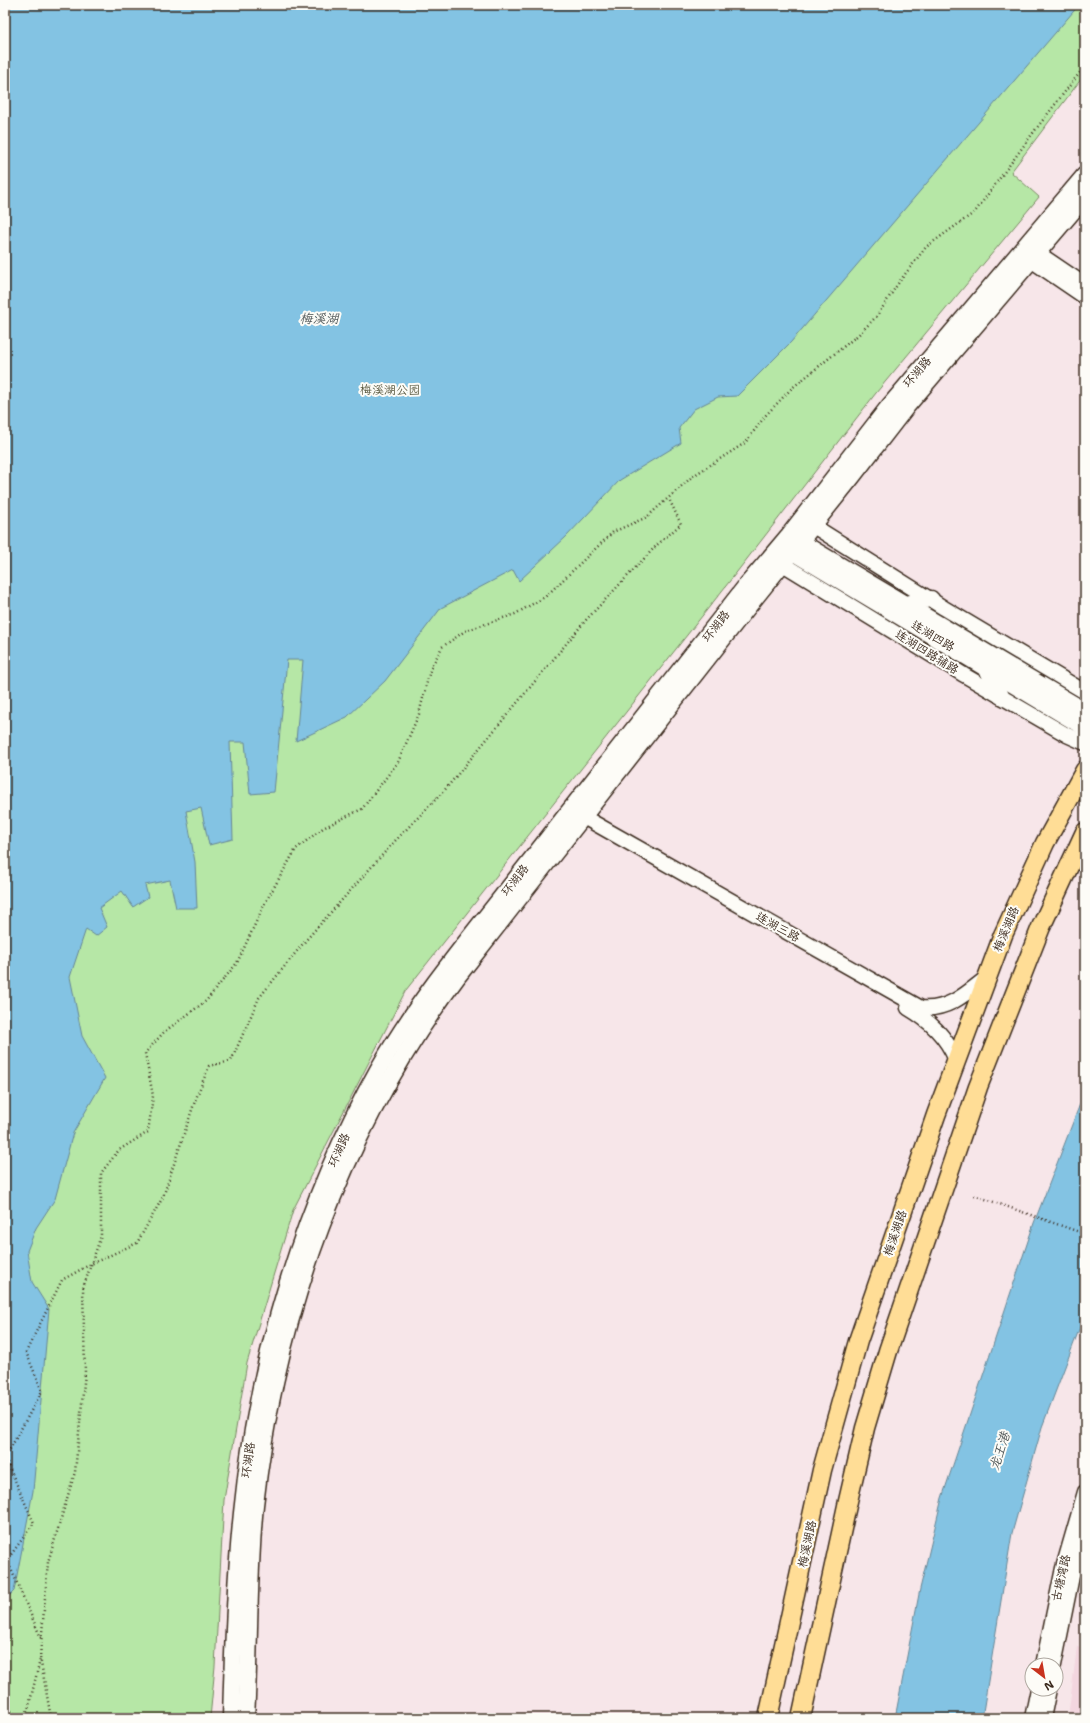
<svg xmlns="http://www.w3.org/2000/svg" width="1090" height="1723" viewBox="0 0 1090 1723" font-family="'Shantell Sans','LXGW WenKai TC',sans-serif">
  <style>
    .built { fill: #f3d6df }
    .green { fill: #b6e7a6; stroke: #788862 }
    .water { fill: #83c3e3; stroke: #668694 }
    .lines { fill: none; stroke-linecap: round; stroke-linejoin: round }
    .tertiary-casing { stroke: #3b2a1e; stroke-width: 17 }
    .secondary-casing { stroke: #3b2a1e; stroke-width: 19 }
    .primary-casing { stroke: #3b2a1e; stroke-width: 21 }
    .path { stroke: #3b2a1e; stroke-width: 2.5; stroke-dasharray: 1 3; stroke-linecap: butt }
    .tertiary { stroke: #fdfcf7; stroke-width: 14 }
    .secondary { stroke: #fdfcf7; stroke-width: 16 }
    .primary { stroke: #ffdd96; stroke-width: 18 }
    .labels { text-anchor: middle; stroke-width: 4; stroke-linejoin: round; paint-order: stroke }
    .street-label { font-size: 12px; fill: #3b2a1e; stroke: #fdfcf7 }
    .park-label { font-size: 12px; fill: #5a5940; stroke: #fdfcf7 }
    .water-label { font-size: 13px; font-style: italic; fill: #515859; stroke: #fdfcf7 }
  </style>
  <rect width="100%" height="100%" fill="#f7e6e9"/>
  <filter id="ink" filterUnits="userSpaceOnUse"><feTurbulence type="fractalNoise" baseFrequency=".025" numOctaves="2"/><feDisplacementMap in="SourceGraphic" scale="8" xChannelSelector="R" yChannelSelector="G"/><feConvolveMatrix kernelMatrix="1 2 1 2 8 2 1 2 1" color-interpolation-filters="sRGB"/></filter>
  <g filter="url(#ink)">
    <!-- built -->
    <path class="built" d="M 1077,1647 L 1085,1648 L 1085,1718 L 1068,1718 Z"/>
    <!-- green -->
    <path class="green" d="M 5,5 L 1085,5 L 1085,74 L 1011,172 L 1039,197 L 876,393 L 733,577 L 406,990 L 293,1210 L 247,1363 L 224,1500 L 215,1666 L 210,1718 L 5,1718 Z"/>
    <!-- water -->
    <g class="water">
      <path d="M 5,5 L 1079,5 L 791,342 L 737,396 L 718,397 L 694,409 L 679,428 L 681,443 L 620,480 L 566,537 L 519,581 L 513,570 L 441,608 L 385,681 L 347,717 L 296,741 L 303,660 L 287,660 L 274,792 L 250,794 L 245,742 L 230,742 L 233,839 L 209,845 L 201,808 L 186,811 L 195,862 L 197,908 L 176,908 L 170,880 L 145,885 L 148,897 L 133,907 L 122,891 L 99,908 L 107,927 L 96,936 L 86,929 L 70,977 L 82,1036 L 105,1078 L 73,1133 L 55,1199 L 36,1228 L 27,1251 L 32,1282 L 49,1309 L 33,1491 L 14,1591 L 5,1600 Z"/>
      <path d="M 1085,1091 L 1085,1314 L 1042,1427 L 1012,1533 L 982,1718 L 895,1718 L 920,1589 L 942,1498 L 1034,1223 Z"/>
    </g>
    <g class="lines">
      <defs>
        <g id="tertiary">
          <path d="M 1029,247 L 1085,285"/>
          <path d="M 1022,254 L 1085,297"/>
          <path d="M 804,520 L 944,608 L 1085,692"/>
          <path d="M 773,558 L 964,675 L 1067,735 L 1085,743"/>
          <path d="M 573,811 L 921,1008 C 947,1011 966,994 986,978"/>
          <path d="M 908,1008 C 930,1021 946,1036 956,1060"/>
          <path d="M 1043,1665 L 1063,1568 L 1085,1492"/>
          <path d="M 1054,1665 L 1073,1571 L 1085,1530"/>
          <path d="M 1032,1718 L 1038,1689"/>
          <path d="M 1043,1718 L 1049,1689"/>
        </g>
        <g id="secondary">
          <path d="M 792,537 L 1085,711"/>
          <path d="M 784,547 L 1085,728"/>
          <path d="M 905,604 L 931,599"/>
          <path d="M 987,669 L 1001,696"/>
          <path d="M 231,1718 C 233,1649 235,1581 242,1513 C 257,1357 303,1204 379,1068 C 418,999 470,937 519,875 C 594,779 670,684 745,587 L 789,535 L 886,410 L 1085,175"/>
          <path d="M 246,1718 C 250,1647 248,1576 255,1505 C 276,1314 343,1129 458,976 L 755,598 L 852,477 L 907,406 L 1085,197"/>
        </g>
        <g id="primary">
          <path d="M 768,1718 L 822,1470 L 858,1341 L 936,1115 L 1003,935 L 1045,843 L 1085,770"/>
          <path d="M 801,1718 L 848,1501 L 865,1428 L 888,1351 L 978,1087 L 1041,927 L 1085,832"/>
        </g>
      </defs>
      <!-- tertiary casing -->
      <use href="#tertiary" class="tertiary-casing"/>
      <!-- secondary casing -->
      <use href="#secondary" class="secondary-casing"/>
      <!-- primary casing -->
      <use href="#primary" class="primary-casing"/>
      <!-- path -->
      <g class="path">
        <path d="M 974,1195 L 1085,1234"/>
        <path d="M 41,1638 L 7,1560 L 34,1523 L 5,1458 L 42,1391 L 26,1352 L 62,1280 L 91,1264 L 137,1243 L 163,1197 L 195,1101 L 209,1066 L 231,1061 L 259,998 L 306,940 L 394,842 L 443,792 L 586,620 L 657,545 L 681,524 L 669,499"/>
        <path d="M 5,1705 L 18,1718"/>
        <path d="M 22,1718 L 28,1710 L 40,1660"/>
        <path d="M 51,1718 L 40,1657 L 48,1562 L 75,1472 L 85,1373 L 83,1288 L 101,1236 L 101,1173 L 119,1150 L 148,1132 L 153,1096 L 145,1053 L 164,1032 L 206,1001 L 237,963 L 265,903 L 296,849 L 323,828 L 362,809 L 398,762 L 419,714 L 430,670 L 442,647 L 465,631 L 515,614 L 545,597 L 613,532 L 647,517 L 693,476 L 745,443 L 766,415 L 792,388 L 858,335 L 877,316 L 899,282 L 926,247 L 975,212 L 1036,129 L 1085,66"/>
      </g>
      <!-- tertiary -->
      <use href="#tertiary" class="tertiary"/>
      <!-- secondary -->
      <use href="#secondary" class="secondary"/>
      <!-- primary -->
      <use href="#primary" class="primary"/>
    </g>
  </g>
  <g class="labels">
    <!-- street labels -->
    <g class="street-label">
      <text transform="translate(917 372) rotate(-50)" y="4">环湖路</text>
      <text transform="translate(716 626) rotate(-52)" y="4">环湖路</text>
      <text transform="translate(933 636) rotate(31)" y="4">连湖四路</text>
      <text transform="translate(927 652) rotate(32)" y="4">连湖四路辅路</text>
      <text transform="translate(515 880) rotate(-52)" y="4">环湖路</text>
      <text transform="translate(778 927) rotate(29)" y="4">连湖三路</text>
      <text transform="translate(1006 929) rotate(-67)" y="4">梅溪湖路</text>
      <text transform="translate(339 1150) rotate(-66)" y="4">环湖路</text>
      <text transform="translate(895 1233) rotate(-71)" y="4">梅溪湖路</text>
      <text transform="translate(248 1460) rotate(-82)" y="4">环湖路</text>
      <text transform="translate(807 1544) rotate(-78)" y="4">梅溪湖路</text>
      <text transform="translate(1061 1578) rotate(-77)" y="4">古塘湾路</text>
    </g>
    <!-- park labels -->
    <g class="park-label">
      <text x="390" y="394">梅溪湖公园</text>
    </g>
    <!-- water labels -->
    <g class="water-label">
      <text x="319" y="323">梅溪湖</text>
      <text transform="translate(999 1451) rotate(-72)" y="5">龙王港</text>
    </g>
  </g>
  <!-- margin -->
  <rect width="1090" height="1723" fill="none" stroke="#fdfcf7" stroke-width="20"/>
  <rect x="10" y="10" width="1070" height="1703" fill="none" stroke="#3b2a1e" stroke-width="1.5" filter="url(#ink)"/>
  <!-- north arrow -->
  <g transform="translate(1044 1677) rotate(149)"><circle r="19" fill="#fdfcf7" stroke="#afa8a0"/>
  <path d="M0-3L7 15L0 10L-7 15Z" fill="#c8321e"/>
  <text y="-6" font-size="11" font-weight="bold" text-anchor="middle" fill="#3b2a1e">N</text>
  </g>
</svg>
